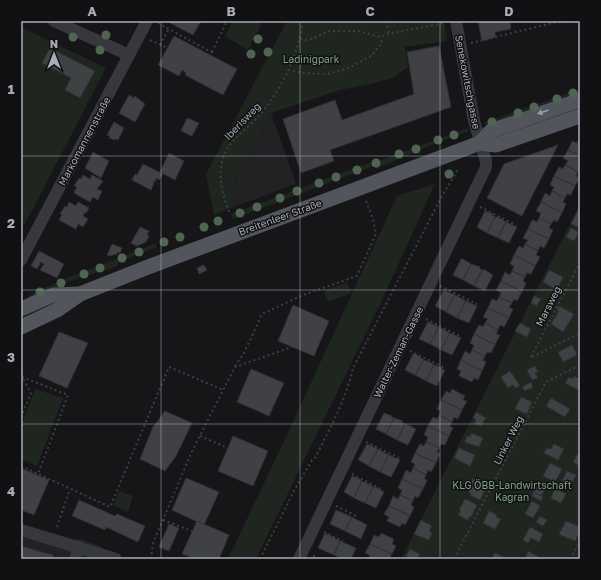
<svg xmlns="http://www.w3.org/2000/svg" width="601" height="580" viewBox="0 0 601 580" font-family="'Golos Text',sans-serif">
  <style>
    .built { fill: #222225 }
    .green { fill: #1e261f }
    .building { fill: #404145; stroke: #303034 }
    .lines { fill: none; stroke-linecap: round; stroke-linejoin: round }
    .path { stroke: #3d3f44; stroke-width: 2; stroke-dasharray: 2 3; stroke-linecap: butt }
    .minor { stroke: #37383d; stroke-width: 12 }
    .major { stroke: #53555c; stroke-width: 15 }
    .tree { fill: #506452 }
    .oneway { fill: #979ba6 }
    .grid { fill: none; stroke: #a8adb8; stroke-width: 1; stroke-opacity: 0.55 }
    .labels { text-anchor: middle; stroke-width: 3; stroke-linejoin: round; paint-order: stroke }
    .park-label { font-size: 10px; fill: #7fa381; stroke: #111113 }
    .street-label { font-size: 10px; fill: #a8adb8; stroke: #111113 }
    .neatline { fill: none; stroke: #a8adb8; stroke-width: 1.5 }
    .grid-label { font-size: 13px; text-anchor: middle; font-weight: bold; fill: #a8adb8 }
  </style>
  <rect width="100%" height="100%" fill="#161618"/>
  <!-- built -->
  <g class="built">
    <path d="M 271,113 L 296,184 L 236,206 L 230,193 Z"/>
    <path d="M 21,524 L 74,539 L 81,539 L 103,547 L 98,559 L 21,559 Z"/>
  </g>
  <!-- green -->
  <g class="green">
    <path d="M 232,21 L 263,21 L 248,50 L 225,36 Z"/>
    <path d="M 287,21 L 444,21 L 447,41 L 405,47 L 408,67 L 392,78 L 366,85 L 340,90 L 271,113 L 230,192 L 236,206 L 214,215 L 206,174 Z"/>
    <path d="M 21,27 L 106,68 L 25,224 L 21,223 Z"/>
    <path d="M 580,89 L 580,92 L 490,124 L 483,124 L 486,122 Z"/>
    <path d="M 465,129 L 469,129 L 467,132 L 438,142 L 378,168 L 375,168 L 374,166 L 233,219 L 231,214 L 309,185 L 311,185 L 310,184 L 331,177 L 333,177 L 333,176 L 372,162 L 373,163 Z"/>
    <path d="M 435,184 L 381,302 L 256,559 L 228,559 L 285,439 L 397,196 Z"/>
    <path d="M 580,204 L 580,559 L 401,559 Z"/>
    <path d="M 156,243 L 157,247 L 118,262 L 118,266 L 68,282 L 32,297 L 28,297 L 33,293 L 70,277 L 147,247 L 148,248 L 148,246 Z"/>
    <path d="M 347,282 L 351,293 L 328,302 L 324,291 Z"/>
    <path d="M 35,389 L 63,398 L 37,466 L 21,459 L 21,426 Z"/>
    <path d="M 119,491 L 133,496 L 128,512 L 113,505 Z"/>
  </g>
  <!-- building -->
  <g class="building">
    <path d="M 171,21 L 201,21 L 193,35 L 170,23 Z"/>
    <path d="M 478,21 L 510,21 L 511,29 L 495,32 L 496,37 L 482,41 Z"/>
    <path d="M 174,36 L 237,69 L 223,95 L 185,75 L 186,73 L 182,70 L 179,76 L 158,65 Z"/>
    <path d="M 439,46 L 451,107 L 330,150 L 334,161 L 301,173 L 283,119 L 335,100 L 342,120 L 414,94 L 407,52 Z"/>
    <path d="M 50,48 L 95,71 L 80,98 L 65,90 L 71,78 L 42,63 Z"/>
    <path d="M 129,95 L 134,98 L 135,96 L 145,104 L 135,122 L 119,113 Z"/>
    <path d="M 187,118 L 199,123 L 192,136 L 181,131 Z"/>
    <path d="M 114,122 L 124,128 L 118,140 L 115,139 L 114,140 L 109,138 L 110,136 L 107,135 Z"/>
    <path d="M 579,139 L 580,139 L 580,156 L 568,150 L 572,141 L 577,143 Z"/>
    <path d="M 558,145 L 522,216 L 487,198 L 504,164 Z"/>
    <path d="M 568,150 L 580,156 L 580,168 L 578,172 L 565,165 L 568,161 L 563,158 Z"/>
    <path d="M 93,152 L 109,161 L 101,178 L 85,168 Z"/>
    <path d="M 169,153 L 184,161 L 175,180 L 160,172 Z"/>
    <path d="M 143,164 L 163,174 L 159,180 L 156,178 L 155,182 L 153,181 L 154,183 L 151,190 L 132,180 L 135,174 L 137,175 Z"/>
    <path d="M 565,165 L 578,172 L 576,176 L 580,178 L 575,186 L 554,176 L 559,167 L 563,169 Z"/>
    <path d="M 83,175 L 90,179 L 92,175 L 103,181 L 97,189 L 102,191 L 98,200 L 93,197 L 90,202 L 74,193 L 77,187 L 74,186 L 79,178 L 81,179 Z"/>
    <path d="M 554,176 L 575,186 L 571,195 L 567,194 L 565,198 L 552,191 L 554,187 L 550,185 Z"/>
    <path d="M 552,191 L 565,198 L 563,202 L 566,204 L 562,213 L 541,202 L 545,193 L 550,196 Z"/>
    <path d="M 69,202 L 76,206 L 78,202 L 89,208 L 86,213 L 85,212 L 83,216 L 88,219 L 83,227 L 78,224 L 76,229 L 59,220 L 62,215 L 60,214 L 65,206 L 67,207 Z"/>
    <path d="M 541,202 L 562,213 L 557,222 L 554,220 L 551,224 L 539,218 L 541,213 L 536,211 Z"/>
    <path d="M 579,208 L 580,209 L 580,228 L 571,224 Z"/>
    <path d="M 485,211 L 493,214 L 492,215 L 495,217 L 487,233 L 477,227 Z"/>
    <path d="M 495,217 L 498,217 L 506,222 L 498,238 L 487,233 Z"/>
    <path d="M 539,218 L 551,224 L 549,228 L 553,230 L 549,239 L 528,229 L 532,220 L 537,222 Z"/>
    <path d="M 506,222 L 517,227 L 509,243 L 498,238 Z"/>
    <path d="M 140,227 L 149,231 L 147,234 L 149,236 L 146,242 L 137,246 L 131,243 Z"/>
    <path d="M 571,228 L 579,232 L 574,241 L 566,237 Z"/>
    <path d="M 528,229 L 549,239 L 544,248 L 540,246 L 538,251 L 525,244 L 528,240 L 523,238 Z"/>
    <path d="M 112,244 L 122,248 L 120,253 L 118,252 L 117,254 L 110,256 L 107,255 Z"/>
    <path d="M 525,244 L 538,251 L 536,255 L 540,257 L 535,266 L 514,255 L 519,246 L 523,248 Z"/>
    <path d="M 39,251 L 64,264 L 57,278 L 40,270 L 44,264 L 41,262 L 37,269 L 31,266 Z"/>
    <path d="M 514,255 L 535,266 L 531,274 L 527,273 L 525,277 L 512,271 L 514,266 L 510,264 Z"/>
    <path d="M 461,259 L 463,259 L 471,264 L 463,280 L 453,275 Z"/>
    <path d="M 471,264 L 480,267 L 479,268 L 482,270 L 474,286 L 463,280 Z"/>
    <path d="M 204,265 L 207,270 L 199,274 L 197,268 Z"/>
    <path d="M 482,270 L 485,270 L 493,275 L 485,291 L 474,286 Z"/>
    <path d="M 549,270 L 563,277 L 557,290 L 543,282 Z"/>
    <path d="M 512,271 L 525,277 L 523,281 L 526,283 L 522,292 L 501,281 L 505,272 L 510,275 Z"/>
    <path d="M 501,281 L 522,292 L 517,301 L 514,299 L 512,303 L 499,297 L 501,293 L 496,290 Z"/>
    <path d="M 444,290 L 455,295 L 446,312 L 435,306 Z"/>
    <path d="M 455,295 L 466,301 L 457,318 L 446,312 Z"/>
    <path d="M 534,296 L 541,299 L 537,306 L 531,303 Z"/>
    <path d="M 499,297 L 512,303 L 509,307 L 513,309 L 509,318 L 488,308 L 492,299 L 497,301 Z"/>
    <path d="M 466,301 L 477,306 L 469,323 L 457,318 Z"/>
    <path d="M 293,305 L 329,321 L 314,356 L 278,341 Z"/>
    <path d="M 559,306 L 574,314 L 563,332 L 551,324 L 559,311 L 557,310 Z"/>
    <path d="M 488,308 L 509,318 L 504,327 L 500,325 L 498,330 L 485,323 L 488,319 L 483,317 Z"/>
    <path d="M 428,322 L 439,327 L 430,344 L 419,339 Z"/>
    <path d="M 485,323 L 498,330 L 496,334 L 500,335 L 495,345 L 474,334 L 479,325 L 483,327 Z"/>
    <path d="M 520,323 L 531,329 L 527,337 L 515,331 Z"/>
    <path d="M 439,327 L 450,333 L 441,350 L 430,344 Z"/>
    <path d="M 59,332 L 88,343 L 67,388 L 39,376 Z"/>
    <path d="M 450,333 L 461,338 L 452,355 L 441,350 Z"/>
    <path d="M 474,334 L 495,345 L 491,353 L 487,352 L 485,356 L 472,350 L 474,345 L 470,343 Z"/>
    <path d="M 572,345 L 577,355 L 563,362 L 558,352 Z"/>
    <path d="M 472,350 L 485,356 L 483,360 L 486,362 L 482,371 L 461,360 L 465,351 L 470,354 Z"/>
    <path d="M 413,354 L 416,354 L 424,360 L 415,375 L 405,370 Z"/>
    <path d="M 424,360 L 432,363 L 432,364 L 434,365 L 426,381 L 415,375 Z"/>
    <path d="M 461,360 L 482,371 L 478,380 L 474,378 L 472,382 L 459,376 L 461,371 L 457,369 Z"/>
    <path d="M 434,365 L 443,368 L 442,369 L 445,370 L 437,386 L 426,381 Z"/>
    <path d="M 535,366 L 538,372 L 535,373 L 538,378 L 532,380 L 527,370 Z"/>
    <path d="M 251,369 L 284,383 L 269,416 L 237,402 Z"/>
    <path d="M 510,371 L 520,386 L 515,388 L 513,385 L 508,388 L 501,377 Z"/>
    <path d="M 574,376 L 579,379 L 578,382 L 580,383 L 580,391 L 565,383 L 569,377 L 572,379 Z"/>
    <path d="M 531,382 L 533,387 L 525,391 L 522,387 Z"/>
    <path d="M 452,389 L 465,396 L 463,400 L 467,401 L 462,410 L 441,400 L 446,391 L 450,393 Z"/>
    <path d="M 521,397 L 532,402 L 527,414 L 515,409 Z"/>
    <path d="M 551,398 L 570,409 L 565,417 L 546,406 Z"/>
    <path d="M 441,400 L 462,410 L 458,419 L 454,417 L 452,422 L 439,415 L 441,411 L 437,409 Z"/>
    <path d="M 165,411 L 192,423 L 176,456 L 165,471 L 140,459 L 153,427 Z"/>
    <path d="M 476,412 L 486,418 L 481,426 L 474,423 L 476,420 L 473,418 Z"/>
    <path d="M 384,413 L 392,416 L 392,417 L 394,418 L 386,434 L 376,429 Z"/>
    <path d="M 439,415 L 452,422 L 450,426 L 453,428 L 449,436 L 428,426 L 433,417 L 437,419 Z"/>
    <path d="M 394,418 L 403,421 L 402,422 L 405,424 L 397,440 L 386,434 Z"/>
    <path d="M 405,424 L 413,427 L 413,428 L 416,429 L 408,445 L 397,440 Z"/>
    <path d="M 428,426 L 449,436 L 445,445 L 441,444 L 439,448 L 426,442 L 428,437 L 424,435 Z"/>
    <path d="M 471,433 L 483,438 L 479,447 L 465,442 L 467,436 L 470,437 Z"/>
    <path d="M 233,436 L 268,451 L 253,486 L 218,471 Z"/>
    <path d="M 426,442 L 439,448 L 437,452 L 440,454 L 436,463 L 415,453 L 420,444 L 424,446 Z"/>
    <path d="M 367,444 L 378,449 L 369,466 L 358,460 Z"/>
    <path d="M 554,444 L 564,449 L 558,460 L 544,453 L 547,448 L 551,449 Z"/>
    <path d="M 459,448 L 475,455 L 470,466 L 454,458 Z"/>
    <path d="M 378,449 L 389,455 L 380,472 L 369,466 Z"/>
    <path d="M 415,453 L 436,463 L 431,472 L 428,470 L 426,475 L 413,468 L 415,464 L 411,462 Z"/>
    <path d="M 578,453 L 580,454 L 580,468 L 577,466 L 578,465 L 573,462 Z"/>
    <path d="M 389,455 L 400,460 L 391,477 L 380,472 Z"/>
    <path d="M 550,463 L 562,469 L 555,482 L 543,476 Z"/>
    <path d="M 21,468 L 49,480 L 34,515 L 21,510 Z"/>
    <path d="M 413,468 L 426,475 L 424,479 L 427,480 L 423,489 L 402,479 L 406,470 L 411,473 Z"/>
    <path d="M 567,471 L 576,475 L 569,489 L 560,485 Z"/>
    <path d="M 352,476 L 360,479 L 360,480 L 362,481 L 354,498 L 344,492 Z"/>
    <path d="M 186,478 L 219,492 L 204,525 L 172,510 Z"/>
    <path d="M 473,478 L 487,486 L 480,500 L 470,495 L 471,494 L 468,492 L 470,488 L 468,488 Z"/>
    <path d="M 402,479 L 423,489 L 418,498 L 415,496 L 413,501 L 400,495 L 402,490 L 398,488 Z"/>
    <path d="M 362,481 L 371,485 L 373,487 L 365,503 L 354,498 Z"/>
    <path d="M 538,484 L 546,488 L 541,496 L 533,492 Z"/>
    <path d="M 373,487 L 376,487 L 384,492 L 376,508 L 365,503 Z"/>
    <path d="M 555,488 L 566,494 L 561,503 L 551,498 Z"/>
    <path d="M 533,492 L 541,496 L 542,495 L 543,496 L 541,501 L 532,496 Z"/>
    <path d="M 400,495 L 413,501 L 411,505 L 414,507 L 410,516 L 389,506 L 393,496 L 398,499 Z"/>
    <path d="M 465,499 L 477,505 L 471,517 L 470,516 L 468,520 L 458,515 L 461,511 L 459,510 Z"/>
    <path d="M 79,500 L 115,516 L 117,514 L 145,526 L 138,542 L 106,527 L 105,530 L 72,516 Z"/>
    <path d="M 532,501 L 540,506 L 533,518 L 525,514 Z"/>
    <path d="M 389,506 L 410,516 L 405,525 L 402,523 L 400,527 L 387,521 L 389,517 L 384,514 Z"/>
    <path d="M 336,510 L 352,517 L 345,531 L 330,524 Z"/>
    <path d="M 489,511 L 497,515 L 496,517 L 501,519 L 495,529 L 483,523 Z"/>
    <path d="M 540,516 L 547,520 L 543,526 L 536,522 Z"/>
    <path d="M 352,517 L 367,525 L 361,539 L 345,531 Z"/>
    <path d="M 421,520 L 432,526 L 429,531 L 432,533 L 429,540 L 414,534 Z"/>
    <path d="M 197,521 L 229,535 L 219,559 L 195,559 L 182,554 Z"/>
    <path d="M 566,521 L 580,527 L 580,531 L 575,541 L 569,538 L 569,539 L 559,534 Z"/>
    <path d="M 169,524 L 179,528 L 169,551 L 159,547 Z"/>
    <path d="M 530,527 L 543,534 L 539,542 L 531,538 L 528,543 L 523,540 Z"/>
    <path d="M 325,533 L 340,541 L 334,555 L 318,548 Z"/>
    <path d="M 381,533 L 394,539 L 392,544 L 396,546 L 392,554 L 370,544 L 374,535 L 379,537 Z"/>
    <path d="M 340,541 L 356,548 L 351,559 L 342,559 L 334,555 Z"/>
    <path d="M 370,544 L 392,554 L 389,559 L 368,559 L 370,555 L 365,553 Z"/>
    <path d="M 21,546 L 53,555 L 54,559 L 21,559 Z"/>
    <path d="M 410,549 L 420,554 L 417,559 L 410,559 L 406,556 Z"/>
    <path d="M 528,551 L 539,557 L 538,559 L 525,559 Z"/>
    <path d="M 495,553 L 507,559 L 491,559 Z"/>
  </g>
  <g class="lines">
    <!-- path -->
    <g class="path">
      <path d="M 386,21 L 389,34"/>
      <path d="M 158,23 L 213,53"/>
      <path d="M 300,39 L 307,40 L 314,38 L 329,31 L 359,31 L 380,37 L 387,34 L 445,23"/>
      <path d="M 150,40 L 168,48"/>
      <path d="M 471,43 L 561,21"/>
      <path d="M 160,45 L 169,28"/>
      <path d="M 212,52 L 227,21"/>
      <path d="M 288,70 L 304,73 L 327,74 L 349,68 L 371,56 L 382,43 L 380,37"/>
      <path d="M 480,207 L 516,225"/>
      <path d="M 229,212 C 220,188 214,161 234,140 C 243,130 255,122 264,110 C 283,86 299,52 303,21"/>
      <path d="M 440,286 L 477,304"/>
      <path d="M 426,319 L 461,337"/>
      <path d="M 410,351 L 445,368"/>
      <path d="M 531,357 L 580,263"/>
      <path d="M 532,357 L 580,333"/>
      <path d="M 235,366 L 244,353 L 262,314 L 303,295 L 357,276 L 376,234 L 373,219 L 366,201"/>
      <path d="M 21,375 L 31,393 L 21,418"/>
      <path d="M 22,377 L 68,395 L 38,474"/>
      <path d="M 200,436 L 228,448"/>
      <path d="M 366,442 L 399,458"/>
      <path d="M 21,466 L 110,507 L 169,367 L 223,390"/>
      <path d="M 352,474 L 381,489"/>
      <path d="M 336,506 L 356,516"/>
      <path d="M 163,520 L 192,531"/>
      <path d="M 57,527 L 70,489"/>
      <path d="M 324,532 L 343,541"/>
      <path d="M 313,556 L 319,559"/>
      <path d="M 151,559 L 153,543 L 193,449 L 235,367 L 292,347"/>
      <path d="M 260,559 L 295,489 L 312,460 L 315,458 C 330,428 346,400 353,368 L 443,194 L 459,168"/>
      <path d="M 454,559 L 546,382 L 580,365"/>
      <path d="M 570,559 L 580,542"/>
    </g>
    <!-- minor -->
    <g class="minor">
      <path d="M 54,21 L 129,55"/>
      <path d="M 21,260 L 147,21"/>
      <path d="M 21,530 L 116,559"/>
      <path d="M 75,559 L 79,547"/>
      <path d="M 299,559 L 486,167 L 486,161 L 474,121 L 456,21"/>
    </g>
    <!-- major -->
    <g class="major">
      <path d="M 480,143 L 491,131 L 580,100"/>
      <path d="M 21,309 L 53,295 L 79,294"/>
      <path d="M 21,327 L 57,310 L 80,294 L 148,267 L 480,143 L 496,145 L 580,116"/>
    </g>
  </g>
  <!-- trees -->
  <g class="tree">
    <circle cx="106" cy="35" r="4.5"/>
    <circle cx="73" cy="37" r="4.5"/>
    <circle cx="258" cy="39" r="4.5"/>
    <circle cx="100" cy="50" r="4.5"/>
    <circle cx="268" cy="52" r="4.5"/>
    <circle cx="251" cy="54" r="4.5"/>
    <circle cx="573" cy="93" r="4.5"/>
    <circle cx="557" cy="99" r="4.5"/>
    <circle cx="534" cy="107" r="4.5"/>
    <circle cx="518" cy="113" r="4.5"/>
    <circle cx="492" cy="122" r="4.5"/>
    <circle cx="454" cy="135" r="4.5"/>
    <circle cx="438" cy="140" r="4.5"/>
    <circle cx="416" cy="149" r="4.5"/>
    <circle cx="399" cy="154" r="4.5"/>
    <circle cx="376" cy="163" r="4.5"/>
    <circle cx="357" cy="170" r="4.5"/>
    <circle cx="449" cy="174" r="4.5"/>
    <circle cx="336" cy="177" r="4.5"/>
    <circle cx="319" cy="183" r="4.5"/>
    <circle cx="297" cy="191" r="4.5"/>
    <circle cx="280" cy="198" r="4.5"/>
    <circle cx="257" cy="207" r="4.5"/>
    <circle cx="240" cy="213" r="4.5"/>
    <circle cx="218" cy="221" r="4.5"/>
    <circle cx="204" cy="227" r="4.5"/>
    <circle cx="180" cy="237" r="4.5"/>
    <circle cx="164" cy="242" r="4.5"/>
    <circle cx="139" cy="252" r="4.5"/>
    <circle cx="122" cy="258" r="4.5"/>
    <circle cx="100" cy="268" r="4.5"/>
    <circle cx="84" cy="274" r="4.5"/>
    <circle cx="61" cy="283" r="4.5"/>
    <circle cx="40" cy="292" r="4.5"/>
  </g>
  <!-- one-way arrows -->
  <defs><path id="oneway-solid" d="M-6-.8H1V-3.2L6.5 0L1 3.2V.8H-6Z"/></defs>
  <use class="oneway" href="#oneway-solid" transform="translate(543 112) rotate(161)"/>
  <!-- grid -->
  <path class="grid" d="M 161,21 L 161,559M 300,21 L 300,559M 440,21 L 440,559M 21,156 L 580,156M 21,290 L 580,290M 21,424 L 580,424"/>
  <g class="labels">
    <!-- park labels -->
    <g class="park-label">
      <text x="311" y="63">Ladinigpark</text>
      <text x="512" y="489">KLG ÖBB-Landwirtschaft<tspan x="512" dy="12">Kagran</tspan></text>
    </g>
    <!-- street labels -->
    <g class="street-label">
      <text transform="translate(468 82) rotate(79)" y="4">Senekowitschgasse</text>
      <text transform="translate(242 121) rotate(-46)" y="4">Iberisweg</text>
      <text transform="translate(84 141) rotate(-62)" y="4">Markomannenstraße</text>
      <text transform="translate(280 217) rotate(-20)" y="4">Breitenleer Straße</text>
      <text transform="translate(548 306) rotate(-63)" y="4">Marsweg</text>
      <text transform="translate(398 352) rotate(-64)" y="4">Walter-Zeman-Gasse</text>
      <text transform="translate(508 440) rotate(-63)" y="4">Linker Weg</text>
    </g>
  </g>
  <!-- border -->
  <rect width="601" height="580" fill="none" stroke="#111113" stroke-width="44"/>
  <!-- north arrow -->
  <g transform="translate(54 54)" stroke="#111113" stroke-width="3" paint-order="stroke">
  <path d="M0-3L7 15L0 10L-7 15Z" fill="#a8adb8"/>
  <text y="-6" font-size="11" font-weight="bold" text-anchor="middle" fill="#a8adb8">N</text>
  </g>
  <rect x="22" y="22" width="557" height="536" class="neatline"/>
  <g class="grid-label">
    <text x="92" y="16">A</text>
    <text x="231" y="16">B</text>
    <text x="370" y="16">C</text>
    <text x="509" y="16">D</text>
    <text x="11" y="94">1</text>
    <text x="11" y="228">2</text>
    <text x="11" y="362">3</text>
    <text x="11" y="496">4</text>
  </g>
</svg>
